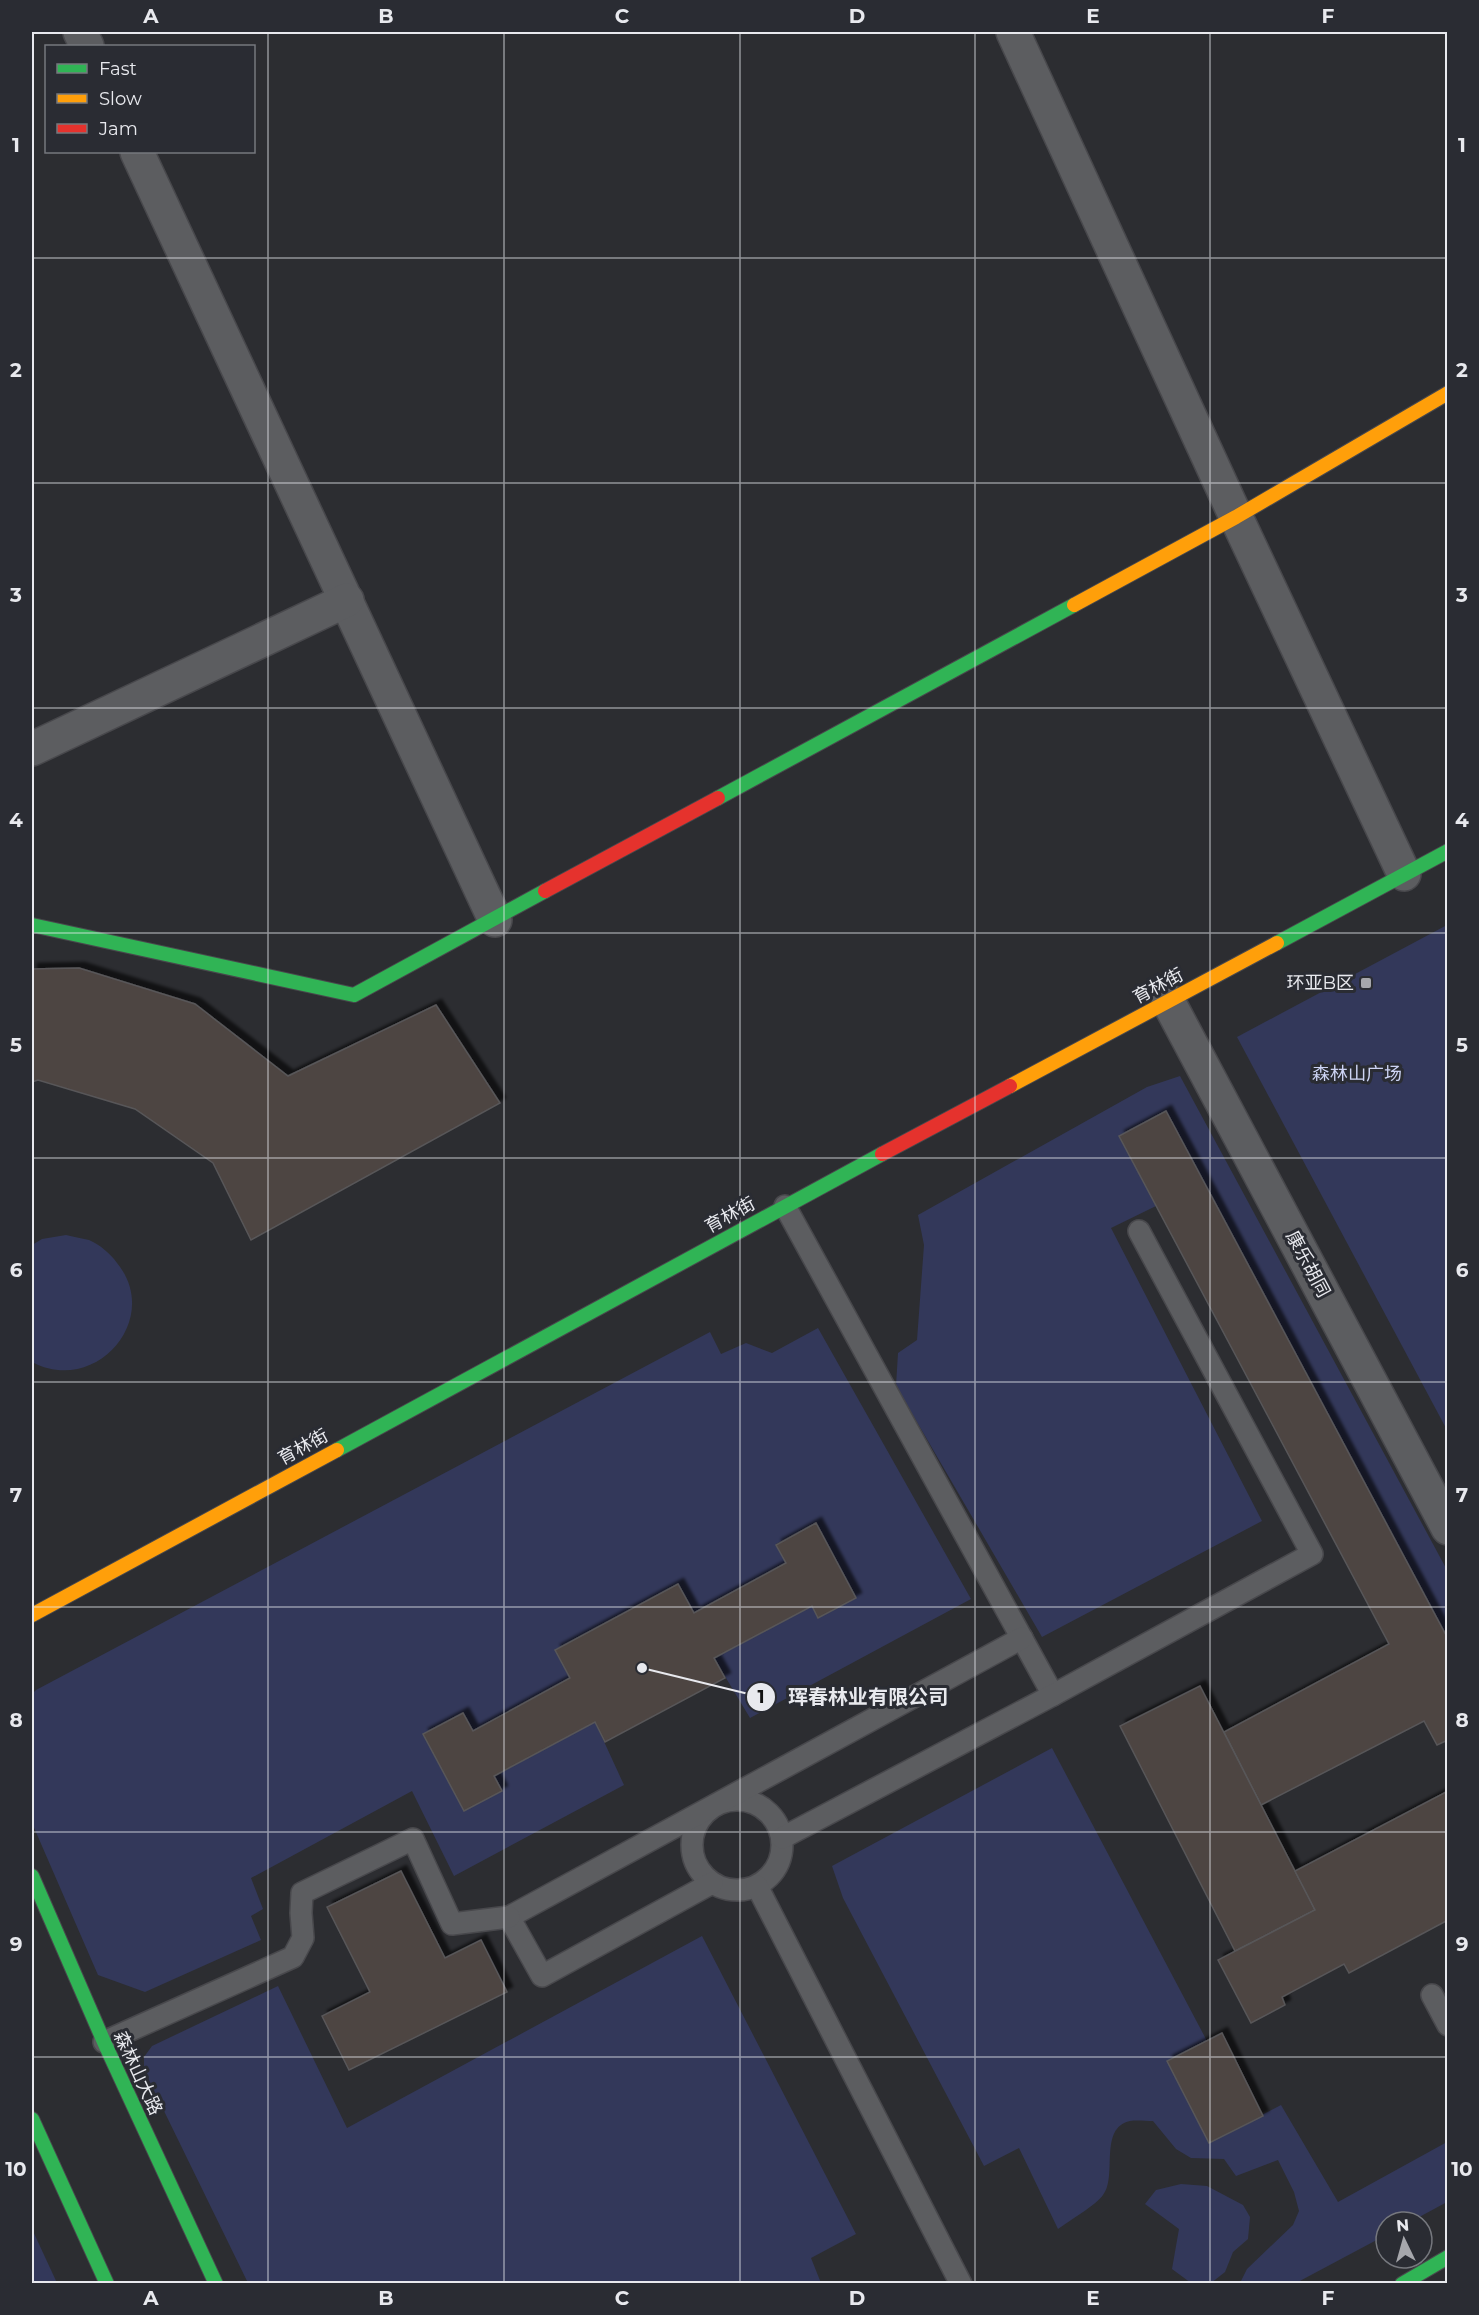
<svg xmlns="http://www.w3.org/2000/svg" width="1479" height="2315" viewBox="0 0 1479 2315" font-family="Montserrat,'Noto Sans SC',sans-serif">
  <style>
    .green { fill: #33385a }
    .building { fill: #4d4442; stroke: #585759; stroke-width: 1.5; filter: url(#shadow) }
    .lines { fill: none; stroke-linecap: round; stroke-linejoin: round }
    .lane-casing { stroke: #48484c; stroke-width: 24 }
    .street-casing { stroke: #48484c; stroke-width: 36 }
    .fast-casing { stroke: #48484c; stroke-width: 16 }
    .slow-casing { stroke: #48484c; stroke-width: 16 }
    .jam-casing { stroke: #48484c; stroke-width: 16 }
    .lane { stroke: #5c5d60; stroke-width: 21 }
    .street { stroke: #5c5d60; stroke-width: 33 }
    .fast { stroke: #30b455; stroke-width: 14 }
    .slow { stroke: #ff9f0a; stroke-width: 14 }
    .jam { stroke: #e5322d; stroke-width: 14 }
    .grid { fill: none; stroke: #e8e9ee; stroke-width: 1.5; stroke-opacity: 0.55 }
    .poi-dot { fill: #a6a7ac; stroke: #2a2c33; stroke-width: 2 }
    .labels { text-anchor: middle; stroke-width: 6; stroke-linejoin: round; paint-order: stroke }
    .poi-label { font-size: 18px; fill: #e8e9ee; stroke: #2a2c33; text-anchor: end }
    .street-label { font-size: 18px; fill: #e8e9ee; stroke: #2a2c33 }
    .park-label { font-size: 18px; fill: #cdd4f4; stroke: #2a2c33 }
    .leader { fill: none; stroke: #e8e9ee; stroke-width: 2 }
    .callout-dot { fill: #e8e9ee; stroke: #2a2c33; stroke-width: 2 }
    .mark-label { font-size: 18px; text-anchor: middle; font-weight: bold; fill: #111 }
    .callout-label { font-size: 20px; text-anchor: middle; font-weight: bold; fill: #e8e9ee; stroke: #2a2c33; stroke-width: 6; stroke-linejoin: round; paint-order: stroke }
    .neatline { fill: none; stroke: #e8e9ee; stroke-width: 2 }
    .grid-label { font-size: 20px; text-anchor: middle; font-weight: bold; fill: #e8e9ee }
  </style>
  <defs>
    <filter id="shadow"><feDropShadow dx="5.5" dy="-5.5" stdDeviation="1.5" flood-color="#0009"/></filter>
  </defs>
  <rect width="100%" height="100%" fill="#2c2d31"/>
  <!-- green -->
  <g class="green">
    <path d="M 1447,925 L 1447,1430 L 1237,1037 Z"/>
    <path d="M 1180,1076 L 1447,1570 L 1447,1639 L 1166,1111 L 1119,1136 L 1156,1206 L 1111,1228 L 1262,1521 L 1042,1637 L 896,1386 L 898,1353 L 917,1340 L 924,1245 L 918,1215 L 1147,1087 Z"/>
    <path d="M 66,1235 C 73,1237 81,1238 89,1240 C 100,1245 110,1253 117,1263 C 163,1319 95,1396 32,1362 L 32,1245 L 42,1239 Z"/>
    <path d="M 818,1328 L 971,1599 L 750,1718 L 714,1658 L 812,1606 L 818,1618 L 855,1598 L 816,1523 L 776,1544 L 786,1563 L 694,1613 L 678,1584 L 555,1651 L 570,1678 L 473,1731 L 463,1713 L 423,1734 L 464,1811 L 494,1776 L 595,1722 L 624,1785 L 454,1876 L 412,1791 L 251,1878 L 263,1909 L 251,1916 L 261,1940 L 145,1992 L 98,1975 L 32,1823 L 32,1694 L 36,1690 L 710,1332 L 721,1354 L 746,1343 L 772,1353 Z"/>
    <path d="M 1052,1748 L 1207,2041 L 1168,2061 L 1209,2142 L 1281,2105 L 1338,2202 L 1447,2142 L 1447,2202 L 1410,2222 L 1386,2222 L 1386,2235 L 1296,2283 L 1240,2283 L 1247,2269 L 1293,2225 L 1299,2211 L 1294,2192 L 1278,2160 L 1236,2176 L 1224,2159 L 1191,2158 L 1176,2149 L 1153,2121 C 1146,2121 1137,2120 1130,2121 C 1098,2128 1118,2177 1103,2195 C 1096,2205 1069,2221 1058,2229 L 1019,2148 L 984,2166 L 843,1898 L 832,1866 Z"/>
    <path d="M 702,1936 L 856,2234 L 811,2258 L 821,2283 L 248,2283 L 144,2070 L 144,2057 L 152,2046 L 278,1986 L 347,2128 Z"/>
    <path d="M 1181,2184 L 1207,2186 L 1243,2205 L 1250,2217 L 1248,2239 L 1233,2252 L 1225,2272 L 1211,2283 L 1191,2283 L 1172,2269 L 1179,2229 L 1145,2204 L 1156,2190 Z"/>
    <path d="M 32,2229 L 57,2283 L 32,2283 Z"/>
  </g>
  <!-- building -->
  <g class="building">
    <path d="M 79,968 L 195,1004 L 288,1076 L 436,1005 L 500,1103 L 251,1240 L 213,1163 L 135,1109 L 38,1080 L 32,1082 L 32,969 Z"/>
    <path d="M 1166,1111 L 1448,1639 L 1448,1740 L 1437,1745 L 1424,1721 L 1261,1805 L 1224,1732 L 1389,1644 L 1119,1136 Z"/>
    <path d="M 816,1523 L 856,1598 L 818,1618 L 812,1606 L 714,1658 L 725,1678 L 605,1742 L 595,1722 L 494,1776 L 502,1791 L 464,1811 L 423,1734 L 463,1713 L 473,1731 L 570,1678 L 555,1650 L 678,1584 L 694,1613 L 786,1563 L 776,1545 Z"/>
    <path d="M 1200,1686 L 1315,1910 L 1235,1951 L 1120,1726 Z"/>
    <path d="M 1448,1791 L 1448,1920 L 1349,1973 L 1344,1964 L 1282,1997 L 1285,2005 L 1251,2023 L 1218,1960 L 1315,1910 L 1295,1871 Z"/>
    <path d="M 401,1871 L 445,1958 L 481,1940 L 507,1992 L 349,2070 L 322,2016 L 370,1992 L 327,1907 Z"/>
    <path d="M 1222,2033 L 1263,2116 L 1209,2143 L 1167,2061 Z"/>
  </g>
  <g class="lines">
    <defs>
      <g id="lane">
        <path d="M 785,1206 L 1053,1695"/>
        <circle cx="737" cy="1845" r="45"/>
        <path d="M 782,1838 L 1053,1695 L 1312,1554 L 1139,1231"/>
        <path d="M 712,1883 L 542,1976 L 509,1917 L 1022,1638"/>
        <path d="M 757,1886 L 961,2284"/>
        <path d="M 1432,1995 L 1448,2025"/>
        <path d="M 104,2042 L 293,1957 L 303,1938 L 301,1913 L 302,1893 L 413,1839 L 452,1924 L 509,1917"/>
      </g>
      <g id="street">
        <path d="M 80,32 L 87,46"/>
        <path d="M 1013,32 L 1236,517 L 1404,874"/>
        <path d="M 137,152 L 495,920"/>
        <path d="M 32,749 L 347,600"/>
        <path d="M 1168,1001 L 1448,1528"/>
      </g>
      <g id="fast">
        <path d="M 718,798 L 1074,605"/>
        <path d="M 32,925 L 354,995 L 545,891"/>
        <path d="M 1277,943 L 1448,851"/>
        <path d="M 337,1450 L 882,1154"/>
        <path d="M 32,1876 L 104,2042 L 216,2284"/>
        <path d="M 32,2119 L 107,2284"/>
        <path d="M 1402,2284 L 1448,2257"/>
      </g>
      <g id="slow">
        <path d="M 1074,605 L 1236,517 L 1448,393"/>
        <path d="M 1010,1086 L 1277,943"/>
        <path d="M 32,1615 L 337,1450"/>
      </g>
      <g id="jam">
        <path d="M 545,891 L 718,798"/>
        <path d="M 882,1154 L 1010,1086"/>
      </g>
    </defs>
    <!-- lane casing -->
    <use href="#lane" class="lane-casing"/>
    <!-- street casing -->
    <use href="#street" class="street-casing"/>
    <!-- fast casing -->
    <use href="#fast" class="fast-casing"/>
    <!-- slow casing -->
    <use href="#slow" class="slow-casing"/>
    <!-- jam casing -->
    <use href="#jam" class="jam-casing"/>
    <!-- lane -->
    <use href="#lane" class="lane"/>
    <!-- street -->
    <use href="#street" class="street"/>
    <!-- fast -->
    <use href="#fast" class="fast"/>
    <!-- slow -->
    <use href="#slow" class="slow"/>
    <!-- jam -->
    <use href="#jam" class="jam"/>
  </g>
  <!-- grid -->
  <path class="grid" d="M 268,32 L 268,2284M 504,32 L 504,2284M 740,32 L 740,2284M 975,32 L 975,2284M 1210,32 L 1210,2284M 32,258 L 1448,258M 32,483 L 1448,483M 32,708 L 1448,708M 32,933 L 1448,933M 32,1158 L 1448,1158M 32,1382 L 1448,1382M 32,1607 L 1448,1607M 32,1832 L 1448,1832M 32,2057 L 1448,2057"/>
  <!-- markers -->
  <rect class="poi-dot" x="1360" y="977" width="12" height="12" rx="3"/>
  <g class="labels">
    <!-- poi labels -->
    <g class="poi-label">
      <text x="1354" y="989">环亚B区</text>
    </g>
    <!-- street labels -->
    <g class="street-label">
      <text transform="translate(1158 986) rotate(-28)" y="6">育林街</text>
      <text transform="translate(730 1215) rotate(-29)" y="6">育林街</text>
      <text transform="translate(1308 1264) rotate(62)" y="6">康乐胡同</text>
      <text transform="translate(303 1447) rotate(-29)" y="6">育林街</text>
      <text transform="translate(138 2073) rotate(65)" y="6">森林山大路</text>
    </g>
    <!-- park labels -->
    <g class="park-label">
      <text x="1357" y="1080">森林山广场</text>
    </g>
  </g>
  <!-- callouts -->
  <path class="leader" d="M642 1668L761 1697"/>
  <g class="callout-dot">
    <circle cx="642" cy="1668" r="6"/>
    <circle cx="761" cy="1697" r="15"/>
  </g>
  <g class="mark-label">
    <text x="761" y="1703">1</text>
  </g>
  <g class="callout-label">
    <text x="868" y="1704">珲春林业有限公司</text>
  </g>
  <!-- border -->
  <rect width="1479" height="2315" fill="none" stroke="#2a2c33" stroke-width="66"/>
  <!-- legend -->
  <rect x="45" y="45" width="210" height="108" fill="#2a2c33" stroke="#76787e" stroke-width="1.5"/>
  <rect x="57" y="64" width="30" height="9" fill="#30b455" stroke="#76787e" stroke-width="1.5"/>
  <text x="99" y="75" font-size="18" fill="#e8e9ee">Fast</text>
  <rect x="57" y="94" width="30" height="9" fill="#ff9f0a" stroke="#76787e" stroke-width="1.5"/>
  <text x="99" y="105" font-size="18" fill="#e8e9ee">Slow</text>
  <rect x="57" y="124" width="30" height="9" fill="#e5322d" stroke="#76787e" stroke-width="1.5"/>
  <text x="99" y="135" font-size="18" fill="#e8e9ee">Jam</text>
  <!-- north arrow -->
  <g transform="translate(1404 2240) rotate(355)"><circle r="28" fill="#2a2c33" stroke="#76787e" stroke-width="1.5"/>
  <path d="M0-4.5L10 22L0 15L-10 22Z" fill="#a6a7ac"/>
  <text y="-9" font-size="16" font-weight="bold" text-anchor="middle" fill="#e8e9ee">N</text>
  </g>
  <rect x="33" y="33" width="1413" height="2249" class="neatline"/>
  <g class="grid-label">
    <text x="151" y="23">A</text>
    <text x="386" y="23">B</text>
    <text x="622" y="23">C</text>
    <text x="857" y="23">D</text>
    <text x="1093" y="23">E</text>
    <text x="1328" y="23">F</text>
    <text x="16" y="152">1</text>
    <text x="1462" y="152">1</text>
    <text x="16" y="377">2</text>
    <text x="1462" y="377">2</text>
    <text x="16" y="602">3</text>
    <text x="1462" y="602">3</text>
    <text x="16" y="827">4</text>
    <text x="1462" y="827">4</text>
    <text x="16" y="1052">5</text>
    <text x="1462" y="1052">5</text>
    <text x="16" y="1277">6</text>
    <text x="1462" y="1277">6</text>
    <text x="16" y="1502">7</text>
    <text x="1462" y="1502">7</text>
    <text x="16" y="1727">8</text>
    <text x="1462" y="1727">8</text>
    <text x="16" y="1951">9</text>
    <text x="1462" y="1951">9</text>
    <text x="16" y="2176">10</text>
    <text x="1462" y="2176">10</text>
    <text x="151" y="2305">A</text>
    <text x="386" y="2305">B</text>
    <text x="622" y="2305">C</text>
    <text x="857" y="2305">D</text>
    <text x="1093" y="2305">E</text>
    <text x="1328" y="2305">F</text>
  </g>
</svg>
